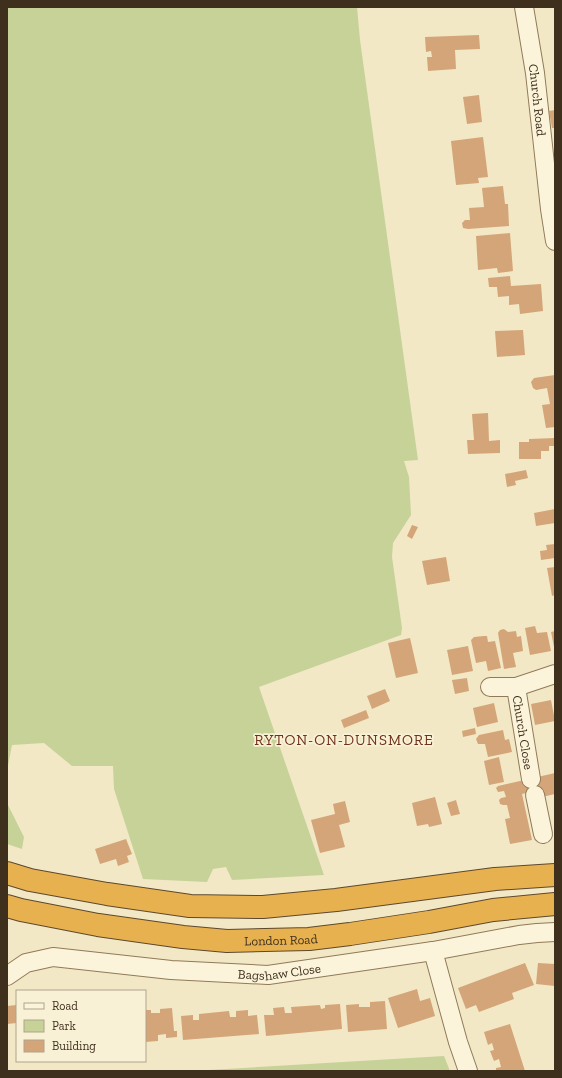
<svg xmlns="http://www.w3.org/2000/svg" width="562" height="1078" viewBox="0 0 562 1078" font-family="'Zilla Slab',serif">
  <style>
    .green { fill: #c7d298 }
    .building { fill: #d4a578 }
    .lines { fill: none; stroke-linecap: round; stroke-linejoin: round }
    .minor-casing { stroke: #907a59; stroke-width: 20 }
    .highway-casing { stroke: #5d482d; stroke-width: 24 }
    .minor { stroke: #fcf4da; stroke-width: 18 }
    .highway { stroke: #e8b150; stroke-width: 22 }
    .labels { text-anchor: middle; stroke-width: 3.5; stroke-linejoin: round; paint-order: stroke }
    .street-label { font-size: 13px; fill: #3f301e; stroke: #f9f1d6 }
    .quarter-label { font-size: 15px; letter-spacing: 1px; fill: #6f321a; stroke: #f9f1d6 }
  </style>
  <rect width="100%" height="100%" fill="#f2e8c6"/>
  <!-- green -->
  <g class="green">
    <path d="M 7,7 L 357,7 L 360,40 L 418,460 L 404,461 L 409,477 L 411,515 L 393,543 L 392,557 L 402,628 L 401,635 L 259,687 L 324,875 L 232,880 L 226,867 L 213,869 L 207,882 L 143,879 L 114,789 L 113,766 L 72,766 L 44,743 L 12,745 L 7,771 Z"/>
    <path d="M 7,803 L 24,837 L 22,849 L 7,844 Z"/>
    <path d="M 444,1056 L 450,1071 L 191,1071 Z"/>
  </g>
  <!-- building -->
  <g class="building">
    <path d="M 479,35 L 480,49 L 455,50 L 456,69 L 428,71 L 427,57 L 432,57 L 431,51 L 426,52 L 425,37 Z"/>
    <path d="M 479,95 L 482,122 L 467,124 L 463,97 Z"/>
    <path d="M 555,110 L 555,128 L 552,128 L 549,111 Z"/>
    <path d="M 483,137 L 488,177 L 478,178 L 479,183 L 456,185 L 451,141 Z"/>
    <path d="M 503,186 L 505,204 L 508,204 L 509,226 L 468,229 L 463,228 L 462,223 L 465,220 L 470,220 L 469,208 L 484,207 L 482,188 Z"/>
    <path d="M 510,233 L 513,271 L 498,273 L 497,268 L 478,270 L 476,236 Z"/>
    <path d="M 510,276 L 511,286 L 541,284 L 543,311 L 520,314 L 519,304 L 509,305 L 509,296 L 498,297 L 497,287 L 489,287 L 488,278 Z"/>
    <path d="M 523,330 L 525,355 L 497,357 L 495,331 Z"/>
    <path d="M 555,375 L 555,427 L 546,428 L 542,405 L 550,404 L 547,388 L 536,390 L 533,388 L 531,382 L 534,378 Z"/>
    <path d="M 488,413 L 489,441 L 500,440 L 500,453 L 468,454 L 467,440 L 474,440 L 472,414 Z"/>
    <path d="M 555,438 L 555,446 L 549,446 L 549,451 L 541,451 L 541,459 L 519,459 L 519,442 L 529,442 L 529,439 Z"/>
    <path d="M 526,470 L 528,478 L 515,481 L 516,485 L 507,487 L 505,474 Z"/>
    <path d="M 555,509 L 555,523 L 536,526 L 534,513 Z"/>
    <path d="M 412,525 L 418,527 L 412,539 L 407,536 Z"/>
    <path d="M 555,544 L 555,558 L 541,560 L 540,551 L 547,550 L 546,545 Z"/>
    <path d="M 446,557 L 450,581 L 427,585 L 422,561 Z"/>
    <path d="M 555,567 L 555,595 L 552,596 L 547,568 Z"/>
    <path d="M 535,626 L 537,633 L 547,632 L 551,651 L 530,655 L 525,628 Z"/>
    <path d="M 504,629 L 508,632 L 516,631 L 517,637 L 521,636 L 523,651 L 513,653 L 516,667 L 504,669 L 498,633 L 500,630 Z"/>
    <path d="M 555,631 L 555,647 L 554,647 L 551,632 Z"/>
    <path d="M 484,636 L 487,636 L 488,642 L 495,641 L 501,668 L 488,671 L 486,661 L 476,663 L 471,640 L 474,637 Z"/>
    <path d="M 410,638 L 418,673 L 396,678 L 388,643 Z"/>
    <path d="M 468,646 L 473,671 L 452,675 L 447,650 Z"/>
    <path d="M 467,678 L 469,691 L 455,694 L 452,680 Z"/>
    <path d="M 385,689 L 390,701 L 372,709 L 367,696 Z"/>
    <path d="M 551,700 L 555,721 L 535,725 L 531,704 Z"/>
    <path d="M 494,703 L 498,722 L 477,727 L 473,708 Z"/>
    <path d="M 366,710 L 369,718 L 344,728 L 341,720 Z"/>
    <path d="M 475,728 L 476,734 L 463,737 L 462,731 Z"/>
    <path d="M 503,730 L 505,740 L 509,739 L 512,752 L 488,757 L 485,744 L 478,744 L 476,739 L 479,735 Z"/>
    <path d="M 499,757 L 504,782 L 489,785 L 484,761 Z"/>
    <path d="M 555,773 L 555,794 L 542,797 L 527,797 L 526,793 L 522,794 L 532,840 L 510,844 L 505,819 L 510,818 L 507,805 L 503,805 L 500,804 L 499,800 L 501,798 L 506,797 L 504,791 L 498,792 L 496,788 L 498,786 Z"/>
    <path d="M 435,797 L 442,824 L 429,827 L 428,824 L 417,826 L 412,803 Z"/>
    <path d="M 456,800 L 460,814 L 451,816 L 447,803 Z"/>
    <path d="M 345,801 L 350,822 L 339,825 L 345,847 L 320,853 L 311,820 L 335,814 L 333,804 Z"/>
    <path d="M 126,839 L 132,854 L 127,856 L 129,862 L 118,866 L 116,859 L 100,864 L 95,849 Z"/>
    <path d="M 525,963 L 534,985 L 512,993 L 514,999 L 479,1012 L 476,1005 L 466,1009 L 458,988 Z"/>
    <path d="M 538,963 L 555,964 L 555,986 L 536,984 Z"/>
    <path d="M 417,989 L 420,1001 L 430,998 L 435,1016 L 398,1028 L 388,998 Z"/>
    <path d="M 385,1001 L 387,1029 L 348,1032 L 346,1005 L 359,1004 L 359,1007 L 370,1007 L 370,1002 Z"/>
    <path d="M 340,1004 L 342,1029 L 266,1036 L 264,1015 L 274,1015 L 273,1008 L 284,1007 L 285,1013 L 292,1013 L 291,1007 L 320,1005 L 321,1009 L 325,1008 L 325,1005 Z"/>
    <path d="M 17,1005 L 17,1023 L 7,1024 L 7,1006 Z"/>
    <path d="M 172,1008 L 174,1031 L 177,1031 L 177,1037 L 166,1038 L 166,1034 L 158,1035 L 158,1041 L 145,1042 L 145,1010 L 151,1010 L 151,1013 L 160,1013 L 160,1009 Z"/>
    <path d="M 248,1010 L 248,1016 L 257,1015 L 259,1034 L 183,1040 L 181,1016 L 193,1015 L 193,1020 L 199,1020 L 199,1014 L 229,1011 L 230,1017 L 236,1017 L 236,1011 Z"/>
    <path d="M 510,1024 L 525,1071 L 496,1071 L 496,1068 L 501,1067 L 499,1059 L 494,1061 L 490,1051 L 494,1050 L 492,1043 L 488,1045 L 484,1032 Z"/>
  </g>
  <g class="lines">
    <defs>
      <g id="minor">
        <path id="s1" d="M 524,7 L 535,73 L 550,209 L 555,241"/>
        <path d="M 490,687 L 516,687 L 555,674"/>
        <path id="s2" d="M 516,687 L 531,779"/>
        <path d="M 535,795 L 543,834"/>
        <path d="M 433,951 L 458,1042 L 468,1071"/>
        <path id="s3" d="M 7,976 L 26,963 L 53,957 L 171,970 L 268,975 L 433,951 L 519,935 L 537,933 L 555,932"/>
      </g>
      <g id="highway">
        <path d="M 7,873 L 30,880 L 107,894 L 190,906 L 263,907 L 336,900 L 495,879 L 555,875"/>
        <path id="s4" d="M 7,906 L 21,910 L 98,925 L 183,937 L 227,941 L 309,939 L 350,934 L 429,922 L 493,910 L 555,904"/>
      </g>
    </defs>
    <!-- minor casing -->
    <use href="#minor" class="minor-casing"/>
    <!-- highway casing -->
    <use href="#highway" class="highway-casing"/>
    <!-- minor -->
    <use href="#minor" class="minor"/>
    <!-- highway -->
    <use href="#highway" class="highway"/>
  </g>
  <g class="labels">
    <!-- street labels -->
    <g class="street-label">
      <text dy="5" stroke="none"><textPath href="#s1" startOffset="94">Church Road</textPath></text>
      <text dy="5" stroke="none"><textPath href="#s2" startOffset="46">Church Close</textPath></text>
      <text dy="5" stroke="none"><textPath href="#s4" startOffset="277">London Road</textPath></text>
      <text dy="5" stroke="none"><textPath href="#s3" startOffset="278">Bagshaw Close</textPath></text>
    </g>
    <!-- quarter labels -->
    <g class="quarter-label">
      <text x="344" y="745">RYTON-ON-DUNSMORE</text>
    </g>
  </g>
  <!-- border -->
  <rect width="562" height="1078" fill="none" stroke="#3f301e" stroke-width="16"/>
  <!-- legend -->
  <rect x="16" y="990" width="130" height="72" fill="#f9f1d6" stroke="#afa48c"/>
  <rect x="24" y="1003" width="20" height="6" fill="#fcf4da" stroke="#afa48c"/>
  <text x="52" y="1010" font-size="12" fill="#3f301e">Road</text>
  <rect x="24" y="1020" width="20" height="12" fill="#c7d298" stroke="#afa48c"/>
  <text x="52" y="1030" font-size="12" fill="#3f301e">Park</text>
  <rect x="24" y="1040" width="20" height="12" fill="#d4a578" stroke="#afa48c"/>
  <text x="52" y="1050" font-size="12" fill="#3f301e">Building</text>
</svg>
